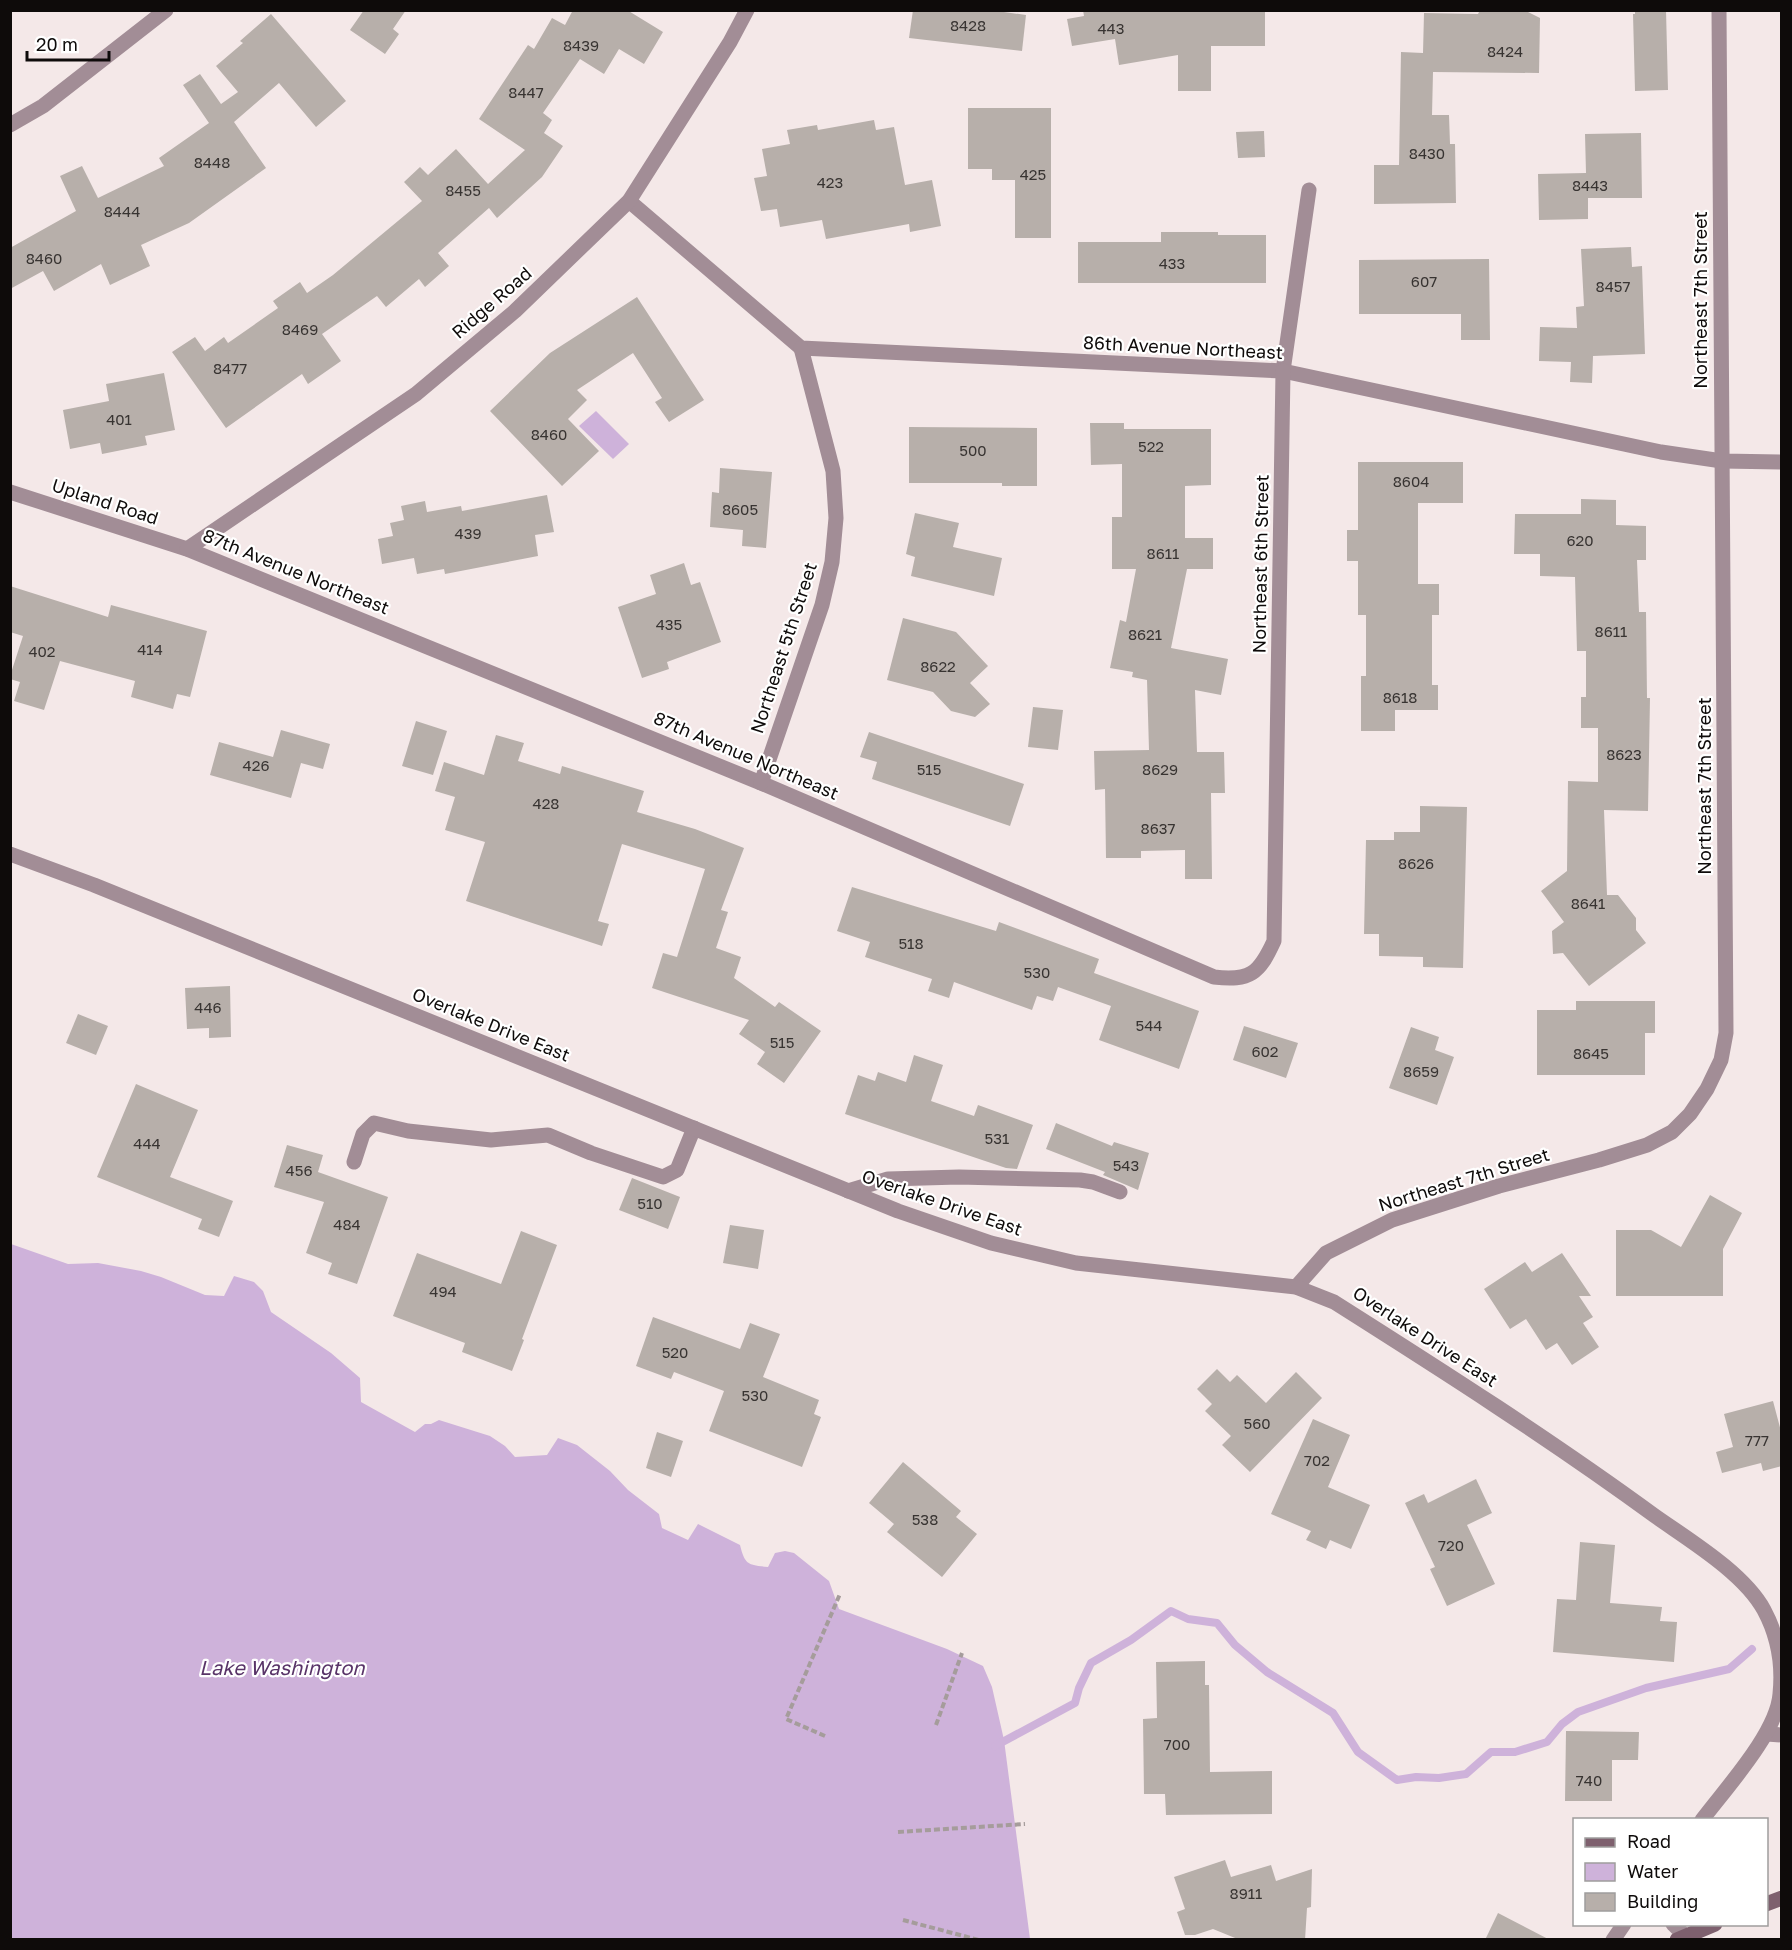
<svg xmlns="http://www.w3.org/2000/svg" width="1792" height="1950" viewBox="0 0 1792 1950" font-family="'Golos Text',sans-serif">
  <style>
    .water { fill: #ceb2da }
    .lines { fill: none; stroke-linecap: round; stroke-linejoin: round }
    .stream { stroke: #ceb2da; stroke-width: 8 }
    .building { fill: #b7afaa }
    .path { stroke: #a59c9b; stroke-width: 4; stroke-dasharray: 6 3; stroke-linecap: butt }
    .service { stroke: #a28d96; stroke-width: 15 }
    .minor { stroke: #a28d96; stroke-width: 15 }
    .tertiary { stroke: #a28d96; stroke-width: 15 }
    .secondary { stroke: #7e606e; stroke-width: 15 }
    .labels { text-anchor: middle; stroke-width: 4.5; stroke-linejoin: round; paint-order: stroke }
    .number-label { font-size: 15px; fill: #383432 }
    .street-label { font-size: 18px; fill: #0e0b0a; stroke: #fff }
    .water-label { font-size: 20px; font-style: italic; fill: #593468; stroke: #fff }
  </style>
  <rect width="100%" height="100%" fill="#f4e8e8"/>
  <!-- water -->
  <g class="water">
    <path d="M 596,411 L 629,444 L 613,459 L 579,426 Z"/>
    <path d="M 11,1244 L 68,1264 L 98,1263 L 141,1271 L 161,1277 L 205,1295 L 224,1296 L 234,1276 L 254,1282 L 263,1291 L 271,1312 L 331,1353 L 360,1378 L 361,1402 L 415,1432 L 425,1424 L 431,1424 L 439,1420 L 490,1436 L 505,1446 L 515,1457 L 547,1455 L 558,1438 L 577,1445 L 610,1471 L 628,1490 L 659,1514 L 662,1528 L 688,1540 L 698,1524 L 740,1545 C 745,1565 748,1565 768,1567 L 775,1553 L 785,1551 L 794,1553 L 829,1581 L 839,1609 L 947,1649 L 983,1666 L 992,1687 L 1004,1740 L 1030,1939 L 11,1939 Z"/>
  </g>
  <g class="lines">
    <!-- stream -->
    <path class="stream" d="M 995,1746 L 1075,1703 L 1079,1688 L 1091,1663 L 1131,1640 L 1171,1611 L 1188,1619 L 1217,1623 L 1235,1645 L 1267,1672 L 1333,1713 L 1358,1752 L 1397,1780 L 1416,1777 L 1439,1778 L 1466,1774 L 1491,1752 L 1515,1752 L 1547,1742 L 1562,1724 L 1578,1712 L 1646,1688 L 1729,1669 L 1752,1649"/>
  </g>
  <!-- building -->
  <g class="building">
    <path d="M 364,10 L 406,10 L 393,29 L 399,34 L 385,54 L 350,30 Z"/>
    <path d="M 573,10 L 627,10 L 663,32 L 644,64 L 619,49 L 604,74 L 580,59 L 543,113 L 552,120 L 544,133 L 563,146 L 542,177 L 497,218 L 489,208 L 438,253 L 449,266 L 425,287 L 419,279 L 386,307 L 377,296 L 322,334 L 341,361 L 308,384 L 302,374 L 226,428 L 172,352 L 195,337 L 205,351 L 224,337 L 228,343 L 278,308 L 273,301 L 300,282 L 307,293 L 333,275 L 422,201 L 404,182 L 420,167 L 428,175 L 456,149 L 488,184 L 525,150 L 479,119 L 528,45 L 534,49 L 552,18 L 565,25 Z"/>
    <path d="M 913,10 L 990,10 L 1026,15 L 1022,51 L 909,38 Z"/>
    <path d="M 1083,10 L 1265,10 L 1265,46 L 1211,46 L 1211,91 L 1178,91 L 1178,55 L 1119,65 L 1115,39 L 1072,46 L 1067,19 L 1084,16 Z"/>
    <path d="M 1480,10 L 1524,10 L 1540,18 L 1539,73 L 1433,72 L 1432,115 L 1449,115 L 1450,144 L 1455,144 L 1456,203 L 1374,204 L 1374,165 L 1399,165 L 1401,52 L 1423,53 L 1424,13 L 1478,14 Z"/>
    <path d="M 1635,10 L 1666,10 L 1668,90 L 1635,91 L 1633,14 L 1635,14 Z"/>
    <path d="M 271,14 L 346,101 L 316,127 L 279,83 L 234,122 L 266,168 L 189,223 L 141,245 L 150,266 L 110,285 L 101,264 L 54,291 L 43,271 L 10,289 L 10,248 L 76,211 L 60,176 L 82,166 L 98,198 L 164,166 L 159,158 L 209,123 L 183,85 L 200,74 L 221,104 L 238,92 L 216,66 L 243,43 L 240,41 Z"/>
    <path d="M 968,108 L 1051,108 L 1051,238 L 1015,238 L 1015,180 L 992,180 L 992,169 L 968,169 Z"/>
    <path d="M 874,120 L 876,130 L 894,127 L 905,185 L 932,180 L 941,226 L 910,232 L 909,224 L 826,239 L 822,220 L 780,227 L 777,209 L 761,211 L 754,178 L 767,176 L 762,149 L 790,144 L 787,130 L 817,125 L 818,130 Z"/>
    <path d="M 1264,131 L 1265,157 L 1238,158 L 1236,132 Z"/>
    <path d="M 1641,133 L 1642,198 L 1588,198 L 1588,219 L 1539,220 L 1538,174 L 1586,173 L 1585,134 Z"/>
    <path d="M 1161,232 L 1218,232 L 1218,235 L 1266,235 L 1266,283 L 1078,283 L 1078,242 L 1161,242 Z"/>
    <path d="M 1631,247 L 1632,267 L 1642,266 L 1645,354 L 1593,356 L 1592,383 L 1570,382 L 1571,362 L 1539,361 L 1540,327 L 1577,328 L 1576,307 L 1584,306 L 1581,249 Z"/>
    <path d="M 1489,259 L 1490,340 L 1461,340 L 1461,314 L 1359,314 L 1359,260 Z"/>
    <path d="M 637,297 L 704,400 L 669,422 L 655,402 L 662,398 L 633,353 L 577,390 L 587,400 L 568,419 L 599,451 L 562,486 L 490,411 L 550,353 Z"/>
    <path d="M 164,373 L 175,430 L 145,436 L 147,445 L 102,454 L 100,443 L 70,449 L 63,410 L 109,401 L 106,384 Z"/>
    <path d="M 1090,423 L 1124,423 L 1124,429 L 1211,429 L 1211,485 L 1185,486 L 1185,538 L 1213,538 L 1213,569 L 1187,569 L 1171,648 L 1228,659 L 1221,695 L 1195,690 L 1197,752 L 1224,752 L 1225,793 L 1211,793 L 1212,879 L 1185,879 L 1185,850 L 1141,851 L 1141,858 L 1106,858 L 1105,789 L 1095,790 L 1094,751 L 1149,750 L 1147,680 L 1132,677 L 1133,672 L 1110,668 L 1120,620 L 1126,622 L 1136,569 L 1112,569 L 1112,517 L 1122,517 L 1122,464 L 1091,465 Z"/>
    <path d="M 909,427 L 1037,428 L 1037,486 L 1002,486 L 1002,483 L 909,483 Z"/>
    <path d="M 1358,462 L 1463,462 L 1463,503 L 1418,503 L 1418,584 L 1439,584 L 1439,615 L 1432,615 L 1432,685 L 1438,685 L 1438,710 L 1395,710 L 1395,731 L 1361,731 L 1361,676 L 1366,676 L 1366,615 L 1358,615 L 1358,561 L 1347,561 L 1347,530 L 1358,530 Z"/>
    <path d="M 720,468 L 772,472 L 766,548 L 742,546 L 743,530 L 710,527 L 712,492 L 719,493 Z"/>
    <path d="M 547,495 L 554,532 L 535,535 L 538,556 L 445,574 L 444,569 L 417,574 L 414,558 L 382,564 L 378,539 L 393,536 L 390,523 L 404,520 L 401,506 L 425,501 L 427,512 L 461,506 L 462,511 Z"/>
    <path d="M 1581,499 L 1616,500 L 1616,525 L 1646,526 L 1646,560 L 1637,560 L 1639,612 L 1646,612 L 1647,698 L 1650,698 L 1648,811 L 1604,810 L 1607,895 L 1618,895 L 1636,918 L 1636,930 L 1646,943 L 1589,986 L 1563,953 L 1553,954 L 1552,931 L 1564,922 L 1541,891 L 1567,871 L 1568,781 L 1598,782 L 1598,728 L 1581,728 L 1581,697 L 1586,697 L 1586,651 L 1577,651 L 1575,577 L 1540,576 L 1540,554 L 1514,554 L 1515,514 L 1581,514 Z"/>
    <path d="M 915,513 L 959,523 L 953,547 L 1002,558 L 994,596 L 911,576 L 915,557 L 906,554 Z"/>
    <path d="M 684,563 L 691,585 L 700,582 L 721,642 L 667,662 L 669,669 L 642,678 L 618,607 L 656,594 L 650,575 Z"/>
    <path d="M 10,586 L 108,617 L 111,605 L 207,631 L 190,697 L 177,694 L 173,709 L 131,697 L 135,681 L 60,661 L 44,710 L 14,701 L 20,682 L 10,679 L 10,676 L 23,636 L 10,632 Z"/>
    <path d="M 903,618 L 956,632 L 988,666 L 970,683 L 990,704 L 975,717 L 951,711 L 933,692 L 887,680 Z"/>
    <path d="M 1033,707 L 1063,710 L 1058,750 L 1028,747 Z"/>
    <path d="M 416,721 L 447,731 L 433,775 L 402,766 Z"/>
    <path d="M 281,730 L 330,744 L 323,769 L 301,763 L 291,798 L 210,775 L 219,742 L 273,757 Z"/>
    <path d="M 869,732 L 1024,784 L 1010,826 L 872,779 L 877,762 L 860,757 Z"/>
    <path d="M 496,735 L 524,743 L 518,761 L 560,774 L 562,766 L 644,791 L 637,812 L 695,829 L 744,848 L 721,910 L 728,912 L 716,948 L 741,957 L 734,978 L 775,1007 L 779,1002 L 821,1031 L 784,1083 L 757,1064 L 765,1052 L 739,1034 L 749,1020 L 652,988 L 663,953 L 677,957 L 705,869 L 622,844 L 598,921 L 609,924 L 602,946 L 466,901 L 485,842 L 445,830 L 455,797 L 435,791 L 444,762 L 484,775 Z"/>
    <path d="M 1420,806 L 1467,807 L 1463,968 L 1423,967 L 1423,957 L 1379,956 L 1379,934 L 1364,934 L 1366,840 L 1394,840 L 1394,832 L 1420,832 Z"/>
    <path d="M 852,887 L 996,931 L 999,922 L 1099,959 L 1094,973 L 1199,1011 L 1179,1069 L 1099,1040 L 1111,1006 L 1058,987 L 1053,1001 L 1037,996 L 1032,1010 L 954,982 L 949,998 L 928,991 L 932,979 L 865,957 L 870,942 L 837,931 Z"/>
    <path d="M 230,986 L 231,1037 L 209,1038 L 209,1028 L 187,1029 L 185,988 Z"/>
    <path d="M 1576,1001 L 1655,1001 L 1655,1033 L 1645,1033 L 1645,1075 L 1537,1075 L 1537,1010 L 1576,1010 Z"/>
    <path d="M 78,1014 L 108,1026 L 96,1055 L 66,1043 Z"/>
    <path d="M 1244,1026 L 1298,1043 L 1286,1078 L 1233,1060 Z"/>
    <path d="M 1411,1027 L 1439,1037 L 1435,1050 L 1454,1057 L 1437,1105 L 1389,1088 Z"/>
    <path d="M 914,1055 L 943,1065 L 931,1101 L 974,1116 L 978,1105 L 1033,1125 L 1017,1169 L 1006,1168 L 845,1114 L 858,1075 L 875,1081 L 878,1072 L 906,1082 Z"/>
    <path d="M 136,1084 L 198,1110 L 170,1177 L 233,1201 L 219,1237 L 198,1229 L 202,1219 L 97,1177 Z"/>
    <path d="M 1056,1123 L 1112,1146 L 1114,1142 L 1149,1153 L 1138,1190 L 1103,1175 L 1105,1172 L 1046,1149 Z"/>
    <path d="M 287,1145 L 323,1155 L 318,1172 L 388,1197 L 357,1284 L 328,1274 L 332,1263 L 306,1253 L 324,1202 L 274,1187 Z"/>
    <path d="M 632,1178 L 680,1197 L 668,1229 L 619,1210 Z"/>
    <path d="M 1710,1195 L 1742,1213 L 1723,1249 L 1723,1296 L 1616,1296 L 1616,1230 L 1651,1230 L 1681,1247 Z"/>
    <path d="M 730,1225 L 764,1230 L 758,1269 L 723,1263 Z"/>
    <path d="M 521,1231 L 557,1245 L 522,1339 L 524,1340 L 512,1371 L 462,1352 L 465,1343 L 393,1316 L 417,1253 L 501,1284 Z"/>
    <path d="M 1562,1253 L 1591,1296 L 1579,1296 L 1593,1317 L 1583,1323 L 1599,1347 L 1572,1365 L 1557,1343 L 1546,1350 L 1526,1319 L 1510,1329 L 1484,1289 L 1525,1262 L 1532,1272 Z"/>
    <path d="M 653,1317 L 740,1349 L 750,1323 L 780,1334 L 763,1377 L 819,1400 L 814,1414 L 821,1417 L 802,1467 L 709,1431 L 724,1391 L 674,1372 L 671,1379 L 636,1366 Z"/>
    <path d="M 1217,1369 L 1230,1382 L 1237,1375 L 1266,1403 L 1296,1372 L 1322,1398 L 1250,1472 L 1222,1445 L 1231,1436 L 1205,1411 L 1212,1404 L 1197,1389 Z"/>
    <path d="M 1773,1401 L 1782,1435 L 1782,1466 L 1763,1471 L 1761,1463 L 1722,1473 L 1716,1452 L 1733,1447 L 1724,1414 Z"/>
    <path d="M 1313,1419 L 1350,1435 L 1328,1487 L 1370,1505 L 1351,1549 L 1330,1540 L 1326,1549 L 1306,1540 L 1311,1531 L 1271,1514 Z"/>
    <path d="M 657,1432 L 683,1441 L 671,1477 L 646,1468 Z"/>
    <path d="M 903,1462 L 961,1511 L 956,1517 L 977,1534 L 942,1577 L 887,1532 L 894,1524 L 869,1503 Z"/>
    <path d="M 1476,1479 L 1492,1513 L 1467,1525 L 1495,1584 L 1447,1606 L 1430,1569 L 1435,1567 L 1405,1503 L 1424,1494 L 1428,1503 Z"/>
    <path d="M 1580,1542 L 1615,1545 L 1610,1603 L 1662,1607 L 1660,1621 L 1677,1622 L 1674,1662 L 1553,1652 L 1557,1599 L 1576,1600 Z"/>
    <path d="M 1205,1661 L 1205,1685 L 1209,1685 L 1210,1772 L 1272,1771 L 1272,1814 L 1166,1815 L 1165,1794 L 1144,1794 L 1143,1719 L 1157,1718 L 1156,1662 Z"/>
    <path d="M 1566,1731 L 1639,1732 L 1638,1760 L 1612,1760 L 1612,1801 L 1565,1801 Z"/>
    <path d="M 1225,1860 L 1231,1877 L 1271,1865 L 1276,1881 L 1312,1869 L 1311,1907 L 1307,1908 L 1305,1940 L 1240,1940 L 1213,1929 L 1195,1935 L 1185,1935 L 1177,1912 L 1185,1909 L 1174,1877 Z"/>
    <path d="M 1498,1913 L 1550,1940 L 1485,1940 Z"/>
  </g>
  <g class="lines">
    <!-- path -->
    <g class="path">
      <path d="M 936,1725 L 962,1653"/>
      <path d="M 825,1736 L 786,1719 L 840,1594"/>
      <path d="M 898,1832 L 1025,1824"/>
      <path d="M 903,1920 L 979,1940"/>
    </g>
    <!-- service -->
    <g class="service">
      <path d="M 1283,371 L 1309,190"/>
      <path d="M 354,1162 L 363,1134 L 374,1123 L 408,1131 L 491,1140 L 548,1135 L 591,1153 L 663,1177 L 677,1170 L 694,1128"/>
      <path d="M 848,1191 L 888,1179 L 959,1177 L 1080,1180 L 1093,1182 L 1120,1192"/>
      <path d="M 1767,1734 L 1782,1735"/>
    </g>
    <!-- minor -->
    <g class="minor">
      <path d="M 10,125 L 43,106 L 166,10"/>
      <path d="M 629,201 L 801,348 L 1283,371 L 1661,452 L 1722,461 L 1782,462"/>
      <path d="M 10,492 L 187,549 L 761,783 L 1214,977 C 1250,981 1259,974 1274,941 L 1283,371"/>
      <path d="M 187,549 L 416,394 L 515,311 L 629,201 L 730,42 L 747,10"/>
      <path d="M 761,783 L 822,605 L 832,562 L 836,518 L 833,471 L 801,348"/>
      <path d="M 1296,1287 L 1326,1253 L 1392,1220 L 1499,1186 L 1599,1160 L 1647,1145 L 1672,1132 L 1690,1114 L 1707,1089 L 1721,1060 L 1726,1033 L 1719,10"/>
    </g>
    <!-- tertiary -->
    <g class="tertiary">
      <path d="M 10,854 L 94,885 L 898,1211 L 991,1243 L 1076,1263 L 1296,1287 L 1334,1302 C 1443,1371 1551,1440 1655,1516 C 1689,1540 1744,1573 1764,1610 C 1778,1636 1783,1665 1780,1694 C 1777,1733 1726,1788 1702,1820"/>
      <path d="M 1673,1924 L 1685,1936"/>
      <path d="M 1613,1940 L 1624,1924"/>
    </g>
    <!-- secondary -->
    <g class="secondary">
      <path d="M 1766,1904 L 1782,1898"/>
      <path d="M 1677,1940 L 1715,1924"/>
    </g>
  </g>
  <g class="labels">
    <!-- number labels -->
    <g class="number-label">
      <text x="968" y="31">8428</text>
      <text x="1111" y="34">443</text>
      <text x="581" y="51">8439</text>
      <text x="1505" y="57">8424</text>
      <text x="526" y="98">8447</text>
      <text x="1427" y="159">8430</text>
      <text x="212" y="168">8448</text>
      <text x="1033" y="180">425</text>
      <text x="830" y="188">423</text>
      <text x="1590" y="191">8443</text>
      <text x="463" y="196">8455</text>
      <text x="122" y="217">8444</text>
      <text x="44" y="264">8460</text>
      <text x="1172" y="269">433</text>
      <text x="1424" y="287">607</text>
      <text x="1613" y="292">8457</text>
      <text x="300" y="335">8469</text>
      <text x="230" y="374">8477</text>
      <text x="119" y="425">401</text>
      <text x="549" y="440">8460</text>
      <text x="1151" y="452">522</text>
      <text x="973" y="456">500</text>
      <text x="1411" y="487">8604</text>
      <text x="740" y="515">8605</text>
      <text x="468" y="539">439</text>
      <text x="1580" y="546">620</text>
      <text x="1163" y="559">8611</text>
      <text x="669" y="630">435</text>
      <text x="1611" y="637">8611</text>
      <text x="1145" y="640">8621</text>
      <text x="150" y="655">414</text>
      <text x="42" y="657">402</text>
      <text x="938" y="672">8622</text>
      <text x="1400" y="703">8618</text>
      <text x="1624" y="760">8623</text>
      <text x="256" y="771">426</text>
      <text x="929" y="775">515</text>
      <text x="1160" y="775">8629</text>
      <text x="546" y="809">428</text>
      <text x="1158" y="834">8637</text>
      <text x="1416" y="869">8626</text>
      <text x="1588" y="909">8641</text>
      <text x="911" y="949">518</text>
      <text x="1037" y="978">530</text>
      <text x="208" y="1013">446</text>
      <text x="1149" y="1031">544</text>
      <text x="782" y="1048">515</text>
      <text x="1265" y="1057">602</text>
      <text x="1591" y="1059">8645</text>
      <text x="1421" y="1077">8659</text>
      <text x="997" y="1144">531</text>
      <text x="147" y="1149">444</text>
      <text x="1126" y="1171">543</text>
      <text x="299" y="1176">456</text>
      <text x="650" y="1209">510</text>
      <text x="347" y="1230">484</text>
      <text x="443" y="1297">494</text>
      <text x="675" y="1358">520</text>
      <text x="755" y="1401">530</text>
      <text x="1257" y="1429">560</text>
      <text x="1757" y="1446">777</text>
      <text x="1317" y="1466">702</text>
      <text x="925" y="1525">538</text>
      <text x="1451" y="1551">720</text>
      <text x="1177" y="1750">700</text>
      <text x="1589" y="1786">740</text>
      <text x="1246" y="1899">8911</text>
    </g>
    <!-- street labels -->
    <g class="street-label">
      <text transform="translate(1701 300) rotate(-90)" y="6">Northeast 7th Street</text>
      <text transform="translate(492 303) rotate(-41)" y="6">Ridge Road</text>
      <text transform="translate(1183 348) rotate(3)" y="6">86th Avenue Northeast</text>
      <text transform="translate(105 502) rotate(18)" y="6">Upland Road</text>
      <text transform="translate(1261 564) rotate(-89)" y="6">Northeast 6th Street</text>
      <text transform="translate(296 572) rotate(22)" y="6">87th Avenue Northeast</text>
      <text transform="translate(784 648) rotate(-72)" y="6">Northeast 5th Street</text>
      <text transform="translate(746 756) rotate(23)" y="6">87th Avenue Northeast</text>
      <text transform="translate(1705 786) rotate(-90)" y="6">Northeast 7th Street</text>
      <text transform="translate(491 1025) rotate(22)" y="6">Overlake Drive East</text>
      <text transform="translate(1464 1180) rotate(-17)" y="6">Northeast 7th Street</text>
      <text transform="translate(942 1203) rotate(19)" y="6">Overlake Drive East</text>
      <text transform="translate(1425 1337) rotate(33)" y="6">Overlake Drive East</text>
    </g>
    <!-- water labels -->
    <g class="water-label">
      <text x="282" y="1675">Lake Washington</text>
    </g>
  </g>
  <!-- border -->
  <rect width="1792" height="1950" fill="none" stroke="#0e0b0a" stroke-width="24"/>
  <!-- legend -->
  <rect x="1573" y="1818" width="195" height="108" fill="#ffffff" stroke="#9f9d9d" stroke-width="1.5"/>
  <rect x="1585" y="1838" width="30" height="9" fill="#7e606e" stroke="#9f9d9d" stroke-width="1.5"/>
  <text x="1627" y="1848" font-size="18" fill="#0e0b0a">Road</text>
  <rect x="1585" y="1863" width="30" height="18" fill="#ceb2da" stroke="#9f9d9d" stroke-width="1.5"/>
  <text x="1627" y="1878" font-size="18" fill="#0e0b0a">Water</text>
  <rect x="1585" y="1893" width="30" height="18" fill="#b7afaa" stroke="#9f9d9d" stroke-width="1.5"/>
  <text x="1627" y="1908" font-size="18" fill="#0e0b0a">Building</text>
  <!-- scale -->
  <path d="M27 51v9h82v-9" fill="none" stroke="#0e0b0a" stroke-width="3"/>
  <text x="36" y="51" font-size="18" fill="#0e0b0a" stroke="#ffffff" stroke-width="4.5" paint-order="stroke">20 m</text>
</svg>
